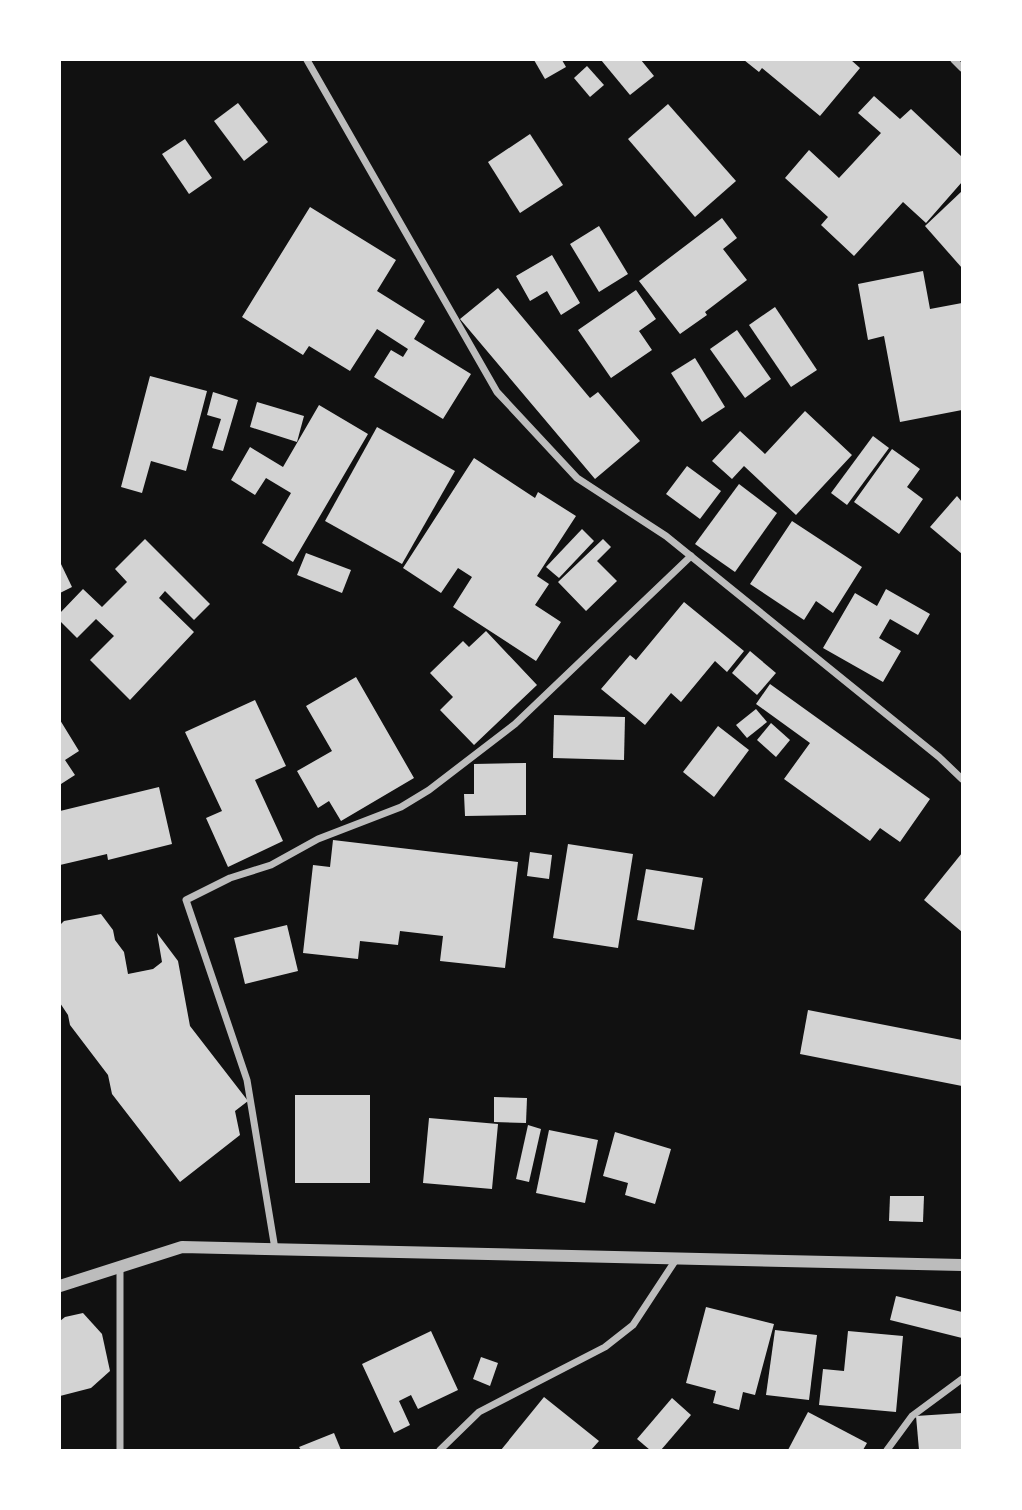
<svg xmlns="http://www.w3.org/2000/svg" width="1022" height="1510" viewBox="0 0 1022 1510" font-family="'Varela Round',sans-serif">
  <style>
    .building { fill: #d3d3d3 }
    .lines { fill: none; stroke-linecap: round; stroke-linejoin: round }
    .minor { stroke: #bcbcbc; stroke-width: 7 }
    .tertiary { stroke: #bcbcbc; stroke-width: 12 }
  </style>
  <rect width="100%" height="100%" fill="#111"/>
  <!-- building -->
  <g class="building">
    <path d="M 534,60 L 562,60 L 566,67 L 545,79 Z"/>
    <path d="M 601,60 L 641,60 L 654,76 L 630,95 Z"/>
    <path d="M 744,60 L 851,60 L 860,68 L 820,116 L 762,68 L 759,72 Z"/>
    <path d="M 587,66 L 604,85 L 590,97 L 574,78 Z"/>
    <path d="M 874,96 L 900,119 L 911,109 L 962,157 L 962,182 L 926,223 L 903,202 L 854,256 L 821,225 L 828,217 L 785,178 L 809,150 L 839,178 L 881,133 L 858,113 Z"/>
    <path d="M 238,103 L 268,142 L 244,161 L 214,121 Z"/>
    <path d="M 668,104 L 736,181 L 695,217 L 628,139 Z"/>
    <path d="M 530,134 L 563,185 L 520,213 L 488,162 Z"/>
    <path d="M 185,139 L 212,178 L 189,194 L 162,154 Z"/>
    <path d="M 962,191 L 962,268 L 925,226 Z"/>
    <path d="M 310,207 L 396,260 L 377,291 L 425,321 L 414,339 L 471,374 L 443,419 L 374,377 L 391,350 L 403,357 L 408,349 L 377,329 L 350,371 L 309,346 L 303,355 L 242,317 Z"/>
    <path d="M 722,218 L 737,238 L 723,249 L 747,280 L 705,312 L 707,315 L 680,334 L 639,281 Z"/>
    <path d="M 599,226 L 628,274 L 599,292 L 570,244 Z"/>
    <path d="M 552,255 L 580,303 L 561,315 L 547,291 L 530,301 L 516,276 Z"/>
    <path d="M 923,271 L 930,309 L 962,303 L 962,410 L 900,422 L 884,336 L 868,340 L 858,284 Z"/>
    <path d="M 498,288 L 590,398 L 598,392 L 640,441 L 595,479 L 460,319 Z"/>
    <path d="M 636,290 L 656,319 L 639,331 L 652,350 L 611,378 L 578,330 Z"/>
    <path d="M 775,307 L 817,370 L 791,387 L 749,325 Z"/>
    <path d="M 737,330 L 771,379 L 745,398 L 710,349 Z"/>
    <path d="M 695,358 L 725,407 L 702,422 L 671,373 Z"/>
    <path d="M 150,376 L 207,391 L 186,471 L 151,461 L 142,493 L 121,487 Z"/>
    <path d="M 213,392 L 238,400 L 223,451 L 212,448 L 221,419 L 207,415 Z"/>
    <path d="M 257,402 L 304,416 L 297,442 L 250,427 Z"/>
    <path d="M 319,405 L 368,434 L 293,562 L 262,543 L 291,493 L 266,478 L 255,495 L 231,480 L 250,447 L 283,467 Z"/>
    <path d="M 805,411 L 852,455 L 796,515 L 744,466 L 732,479 L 712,461 L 740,431 L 765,454 Z"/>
    <path d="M 377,427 L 455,471 L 402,564 L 325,521 Z"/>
    <path d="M 873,436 L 889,448 L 847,505 L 831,493 Z"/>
    <path d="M 892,449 L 920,469 L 907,487 L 923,499 L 899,534 L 854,502 Z"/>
    <path d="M 474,458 L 535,498 L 538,492 L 576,516 L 537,576 L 549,584 L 535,605 L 561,622 L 536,661 L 453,607 L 472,577 L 458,568 L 441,593 L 403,568 Z"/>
    <path d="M 687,466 L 721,491 L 700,519 L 666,494 Z"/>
    <path d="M 739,484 L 777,513 L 735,572 L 695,544 Z"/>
    <path d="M 957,496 L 962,502 L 962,554 L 930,527 Z"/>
    <path d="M 792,521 L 862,567 L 833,613 L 816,601 L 804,620 L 750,584 Z"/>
    <path d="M 582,529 L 594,541 L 559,578 L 546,567 Z"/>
    <path d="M 145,539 L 210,604 L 194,620 L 165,591 L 159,598 L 194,632 L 130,700 L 90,660 L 114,636 L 96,619 L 77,638 L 60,621 L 60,613 L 83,589 L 102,607 L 127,582 L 115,569 Z"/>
    <path d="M 603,539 L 611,547 L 597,561 L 617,581 L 586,611 L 558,582 Z"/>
    <path d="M 306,553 L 351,570 L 342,593 L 297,575 Z"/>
    <path d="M 60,562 L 72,587 L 60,593 Z"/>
    <path d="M 886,589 L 930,614 L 918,635 L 890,619 L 879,638 L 901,651 L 883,682 L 823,648 L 855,593 L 877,606 Z"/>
    <path d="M 684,602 L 744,651 L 727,672 L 715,661 L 681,702 L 671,693 L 645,725 L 601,689 L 630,655 L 636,660 Z"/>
    <path d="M 486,631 L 537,685 L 474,745 L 440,710 L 453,697 L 430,673 L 463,641 L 469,647 Z"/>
    <path d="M 750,651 L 776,673 L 757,695 L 732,673 Z"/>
    <path d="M 356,677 L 414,778 L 341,821 L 329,801 L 318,808 L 297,771 L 332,751 L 306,706 Z"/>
    <path d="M 770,684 L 930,799 L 900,842 L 880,828 L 870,841 L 784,779 L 810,743 L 756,704 Z"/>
    <path d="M 255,700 L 286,766 L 255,780 L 283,841 L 228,867 L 206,818 L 222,811 L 185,732 Z"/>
    <path d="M 756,709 L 767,722 L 747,738 L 736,725 Z"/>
    <path d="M 554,715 L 625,717 L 624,760 L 553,758 Z"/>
    <path d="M 60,720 L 79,751 L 65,760 L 75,775 L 61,784 L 60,781 Z"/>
    <path d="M 771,723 L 790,740 L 776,757 L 757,740 Z"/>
    <path d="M 718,726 L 749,750 L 714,797 L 683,772 Z"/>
    <path d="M 526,763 L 526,815 L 465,816 L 464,794 L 474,794 L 474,764 Z"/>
    <path d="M 159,787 L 172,844 L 108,860 L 107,854 L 60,865 L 60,811 Z"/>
    <path d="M 333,840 L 518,862 L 505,968 L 440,961 L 443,936 L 400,931 L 398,945 L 360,941 L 358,959 L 303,953 L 313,865 L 330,867 Z"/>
    <path d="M 568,844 L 633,854 L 618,948 L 553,938 Z"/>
    <path d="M 530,852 L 552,855 L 549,879 L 527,876 Z"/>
    <path d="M 962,853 L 962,932 L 924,900 Z"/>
    <path d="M 646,869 L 703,878 L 694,930 L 637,920 Z"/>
    <path d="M 101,914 L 113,930 L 115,940 L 124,952 L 128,974 L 153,969 L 162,962 L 157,933 L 178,961 L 190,1026 L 248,1101 L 235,1111 L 240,1135 L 180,1182 L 112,1094 L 108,1075 L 70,1025 L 68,1015 L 60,1003 L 60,925 L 64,921 Z"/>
    <path d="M 287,925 L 298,971 L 245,984 L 234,938 Z"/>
    <path d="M 808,1010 L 962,1040 L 962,1086 L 800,1054 Z"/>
    <rect x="295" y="1095" width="75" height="88"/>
    <path d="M 494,1097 L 527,1098 L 526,1123 L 494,1122 Z"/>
    <path d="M 429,1118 L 498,1124 L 492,1189 L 423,1183 Z"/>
    <path d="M 528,1125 L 541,1129 L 529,1182 L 516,1179 Z"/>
    <path d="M 549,1130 L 598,1140 L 585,1203 L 536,1193 Z"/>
    <path d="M 615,1132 L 671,1149 L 655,1204 L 625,1195 L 628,1183 L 603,1176 Z"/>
    <path d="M 890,1196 L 924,1196 L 923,1222 L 889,1221 Z"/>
    <path d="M 896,1296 L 962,1312 L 962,1338 L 890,1320 Z"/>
    <path d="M 706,1307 L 774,1324 L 755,1395 L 743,1392 L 739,1410 L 713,1403 L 716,1391 L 686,1383 Z"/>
    <path d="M 83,1313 L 102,1334 L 110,1371 L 91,1388 L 60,1396 L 60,1321 L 65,1317 Z"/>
    <path d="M 775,1330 L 817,1335 L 809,1400 L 766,1395 Z"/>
    <path d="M 431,1331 L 458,1390 L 418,1409 L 411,1395 L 399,1401 L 410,1425 L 394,1433 L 362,1364 Z"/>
    <path d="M 848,1331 L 903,1336 L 896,1412 L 819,1405 L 823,1369 L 844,1371 Z"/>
    <path d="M 481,1357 L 498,1363 L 490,1386 L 473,1379 Z"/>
    <path d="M 544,1397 L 599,1441 L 591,1450 L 501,1450 Z"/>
    <path d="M 672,1398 L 691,1415 L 661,1450 L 650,1450 L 637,1439 Z"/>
    <path d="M 808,1412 L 867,1443 L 863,1450 L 788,1450 Z"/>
    <path d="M 962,1413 L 962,1450 L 919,1450 L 916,1416 Z"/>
    <path d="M 334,1433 L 341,1450 L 301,1450 L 299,1447 Z"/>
  </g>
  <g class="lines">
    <!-- minor -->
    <g class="minor">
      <path d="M 307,60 L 497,392 L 577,478 L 666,536 L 939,757 L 962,779"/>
      <path d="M 954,60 L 962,68"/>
      <path d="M 275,1249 L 247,1080 L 186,900 L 230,878 L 271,865 L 318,839 L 401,807 L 429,790 L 515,724 L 691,556"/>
      <path d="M 120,1450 L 120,1267"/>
      <path d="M 440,1450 L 479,1412 L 605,1347 L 633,1325 L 677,1258"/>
      <path d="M 887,1450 L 912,1416 L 962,1379"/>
    </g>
    <!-- tertiary -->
    <path class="tertiary" d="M 60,1286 L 182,1247 L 962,1265"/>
  </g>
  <!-- border -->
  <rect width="1022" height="1510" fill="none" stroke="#ffffff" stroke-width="122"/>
</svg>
